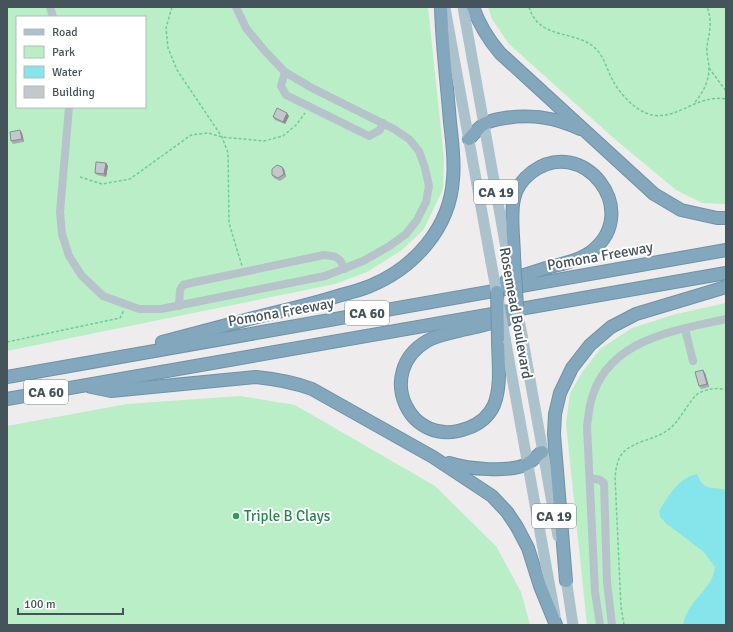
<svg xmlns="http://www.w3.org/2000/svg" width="733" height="632" viewBox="0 0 733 632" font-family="Signika,sans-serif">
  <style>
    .green { fill: #b9eec6; fill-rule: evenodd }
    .water { fill: #86e5eb }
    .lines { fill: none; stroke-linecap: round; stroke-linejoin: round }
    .highway-casing { stroke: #6f92a8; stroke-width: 14 }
    .path { stroke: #71cc92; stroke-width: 1.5; stroke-dasharray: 3 2; stroke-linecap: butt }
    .minor { stroke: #b7c3ca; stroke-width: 8 }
    .major { stroke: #abc1cc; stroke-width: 11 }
    .highway { stroke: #83a7bc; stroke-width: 12 }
    .highway-bridge-casing { stroke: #6f92a8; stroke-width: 14; stroke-linecap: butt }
    .major-bridge { stroke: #abc1cc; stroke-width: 11 }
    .highway-bridge { stroke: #83a7bc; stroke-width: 12 }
    .wall { fill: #a8acaf }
    .shaded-wall { fill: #888c8f }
    .building { fill: #c3c8cc; stroke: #888c8f }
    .leisure-dot { fill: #2e9e5b; stroke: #fff; stroke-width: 1.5 }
    .labels { text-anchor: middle; stroke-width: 4; stroke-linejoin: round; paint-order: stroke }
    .shield { fill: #fff; stroke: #7d878c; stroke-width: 1 }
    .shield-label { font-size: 14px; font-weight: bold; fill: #45535a }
    .street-label { font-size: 15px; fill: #45535a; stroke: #fff }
    .leisure-label { font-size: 15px; fill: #27864d; stroke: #fff; text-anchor: start }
  </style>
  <rect width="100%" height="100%" fill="#efeced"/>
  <!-- green -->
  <g class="green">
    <path d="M 7,7 L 428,7 L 444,158 L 443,189 L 424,229 L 402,250 L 367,272 L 335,284 L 7,351 ZM 17,17 L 145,17 L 145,107 L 17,107 Z"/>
    <path d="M 488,7 L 726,7 L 726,204 L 702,203 L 676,190 L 617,141 L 509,44 L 492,19 Z"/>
    <path d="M 726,303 L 726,625 L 587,625 L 566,424 L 570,393 L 583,371 L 600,349 L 632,328 L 676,314 Z"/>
    <path d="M 240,396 L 295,405 L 435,486 L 496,546 L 521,592 L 530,625 L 7,625 L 7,426 L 127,404 Z"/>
  </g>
  <!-- water -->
  <path class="water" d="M 697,474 C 704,492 712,486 726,490 L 726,625 L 683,625 C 684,621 685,616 687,613 C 695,596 713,587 715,567 L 704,552 L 667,524 L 660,517 L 659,511 C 668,497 679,477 697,474 Z"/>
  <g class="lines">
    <defs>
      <g id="highway">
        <path d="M 473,7 C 479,24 488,39 500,53 L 654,194 L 681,210 L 717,218 L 726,218"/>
        <path d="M 469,139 C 474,134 479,127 484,124 C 491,120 498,119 505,118 C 532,114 555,117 580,129"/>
        <path d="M 506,281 C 519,277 533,272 546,268 C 561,264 579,261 592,251 C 643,211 583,134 532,172 C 523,179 516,188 514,199 C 510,215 514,241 514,257"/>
        <path d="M 498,339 C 498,360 502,385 494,405 C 489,416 479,424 468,428 C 409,451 374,372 427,341 C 437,335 451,333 462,330 C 477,327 491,323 506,320"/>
        <path d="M 162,342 C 197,333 231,324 265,315 C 291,309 316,303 341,295 C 351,292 361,290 370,286 C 414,268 450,228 453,179 C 455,160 452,141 450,122 C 447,83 442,46 441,7"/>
        <path d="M 7,377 L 726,250"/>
        <path d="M 91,387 L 111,391 L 256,377 C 276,379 293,382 312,389 L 433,457 L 492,496 L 507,512 L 517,527 L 528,548 L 540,586 L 556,625"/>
        <path d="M 7,399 L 726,273"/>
        <path d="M 449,463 C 468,469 509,473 527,464 C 533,461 537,455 542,452"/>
        <path d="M 566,581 L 554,434 L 555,414 L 560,393 L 572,368 L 590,345 L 611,327 L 636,314 L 726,287"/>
      </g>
    </defs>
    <!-- highway casing -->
    <use href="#highway" class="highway-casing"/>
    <!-- path -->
    <g class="path">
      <path d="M 172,7 L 166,28 L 168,48 L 177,70 L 222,137 L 228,153 L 229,223 L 242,266"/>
      <path d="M 529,7 C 539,41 576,29 596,49 C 604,57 607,69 612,79 C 620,94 635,111 652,115 C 678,120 697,94 726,99"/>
      <path d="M 709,68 L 726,91"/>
      <path d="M 695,102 C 703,93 709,81 709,68 C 709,61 706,54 707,47 C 709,32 713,22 707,7"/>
      <path d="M 80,177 L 102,184 L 130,179 L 191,135 L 208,133 L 222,137 L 264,141 L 283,136 L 296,125 L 305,113"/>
      <path d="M 7,342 L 120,318 L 124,310"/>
      <path d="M 624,625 L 621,607 L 615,477 C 616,469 617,460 622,454 C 632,441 655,440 668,430 C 679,423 691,397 699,393 C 707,389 718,387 726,390"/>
    </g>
    <!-- minor -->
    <g class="minor">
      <path d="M 50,7 L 53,17"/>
      <path d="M 285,72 L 281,86 L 286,95 L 369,136 L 380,130 L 383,123"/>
      <path d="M 69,107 L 60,212 L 62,234 L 69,256 L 82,276 L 103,296 L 139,309 L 161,309 L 325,276 L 363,261 L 388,247 L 406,234 L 417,220 L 426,202 L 429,186 L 425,168 L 419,151 L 409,139 L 394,129 L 312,88 L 285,72 L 264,50 L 246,28 L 236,7"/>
      <path d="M 179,306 L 180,290 L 183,285 L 191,283 L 324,255 C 335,256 341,257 344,269"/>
      <path d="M 685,329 L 693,361"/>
      <path d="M 590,478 L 600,480 L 604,483 L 607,582 L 612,625"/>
      <path d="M 600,625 L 595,592 L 587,426 C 588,419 589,411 590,405 C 604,340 672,331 726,319"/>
    </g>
    <!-- major -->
    <g class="major">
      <path d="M 463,7 L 508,259"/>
      <path d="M 445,8 L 491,262"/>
      <path d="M 522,335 L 558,536"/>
      <path d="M 505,338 L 555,615"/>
      <path d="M 565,572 L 573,625"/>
    </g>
    <!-- highway -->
    <use href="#highway" class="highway"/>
    <defs>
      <g id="highway-bridge">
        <path d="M 514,257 L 517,306"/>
        <path d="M 497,292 L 498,339"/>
      </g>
    </defs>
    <!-- highway-bridge casing -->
    <use href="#highway-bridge" class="highway-bridge-casing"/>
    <!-- major-bridge -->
    <g class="major-bridge">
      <path d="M 491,262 L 505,338"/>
      <path d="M 515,299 L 522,335"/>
    </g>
    <!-- highway-bridge -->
    <use href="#highway-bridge" class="highway-bridge"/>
  </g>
  <!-- wall -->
  <g class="wall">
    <path d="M 289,116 L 285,124 L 275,120 L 273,117 Z"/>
    <path d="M 20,130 L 22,133 L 24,142 L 13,144 L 11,141 Z"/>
    <path d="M 106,163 L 108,166 L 106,177 L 97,175 L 95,173 Z"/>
    <path d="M 284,169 L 286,177 L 280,181 L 274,178 L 272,175 Z"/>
    <path d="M 705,373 L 709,387 L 701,389 L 699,386 Z"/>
  </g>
  <!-- shaded-wall -->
  <g class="shaded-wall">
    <path d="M 287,113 L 289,116 L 285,124 L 283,122 Z"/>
    <path d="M 20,130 L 22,133 L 24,142 L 22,139 Z"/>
    <path d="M 106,163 L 108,166 L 106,177 L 104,174 Z"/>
    <path d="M 282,167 L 284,169 L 286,177 L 284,174 Z"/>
    <path d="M 703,370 L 705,373 L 709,387 L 707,384 Z"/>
  </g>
  <!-- building -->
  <g class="building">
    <path d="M 277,108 L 287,113 L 283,122 L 273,117 Z"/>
    <path d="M 20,130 L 22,139 L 11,141 L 10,132 Z"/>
    <path d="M 96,162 L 106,163 L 104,174 L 95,173 Z"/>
    <path d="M 277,165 L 282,167 L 284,174 L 278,178 L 272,175 L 272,169 Z"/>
    <path d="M 703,370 L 707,384 L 699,386 L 695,372 Z"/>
  </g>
  <!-- markers -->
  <circle class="leisure-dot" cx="236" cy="516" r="4"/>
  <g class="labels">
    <!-- shield labels -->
    <g class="shield">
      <rect x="474" y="180" width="44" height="24" rx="3"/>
      <rect x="345" y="301" width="44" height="24" rx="3"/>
      <rect x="24" y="380" width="44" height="24" rx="3"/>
      <rect x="532" y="504" width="44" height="24" rx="3"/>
    </g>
    <g class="shield-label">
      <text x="496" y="197">CA 19</text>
      <text x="367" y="318">CA 60</text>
      <text x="46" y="397">CA 60</text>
      <text x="554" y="521">CA 19</text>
    </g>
    <!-- street labels -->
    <g class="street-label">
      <text transform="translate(600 256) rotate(-10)" y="5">Pomona Freeway</text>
      <text transform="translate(281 312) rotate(-10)" y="5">Pomona Freeway</text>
      <text transform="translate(516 313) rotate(80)" y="5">Rosemead Boulevard</text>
    </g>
    <!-- leisure labels -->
    <g class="leisure-label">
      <text x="244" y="521">Triple B Clays</text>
    </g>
  </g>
  <!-- border -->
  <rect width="733" height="632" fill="none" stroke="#45535a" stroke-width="16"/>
  <!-- legend -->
  <rect x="16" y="16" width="130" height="92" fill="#ffffff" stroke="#b5babd"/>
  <rect x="24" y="29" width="20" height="6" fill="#abc1cc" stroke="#b5babd"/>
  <text x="52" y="36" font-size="12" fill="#45535a">Road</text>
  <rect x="24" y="46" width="20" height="12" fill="#b9eec6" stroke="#b5babd"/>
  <text x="52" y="56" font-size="12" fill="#45535a">Park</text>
  <rect x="24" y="66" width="20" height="12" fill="#86e5eb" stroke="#b5babd"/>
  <text x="52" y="76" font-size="12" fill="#45535a">Water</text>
  <rect x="24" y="86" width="20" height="12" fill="#c3c8cc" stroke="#b5babd"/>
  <text x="52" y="96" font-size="12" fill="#45535a">Building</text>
  <!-- scale -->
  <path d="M18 608v6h105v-6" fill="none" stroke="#45535a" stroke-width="2"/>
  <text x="24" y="608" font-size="12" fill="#45535a" stroke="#ffffff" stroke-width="3" paint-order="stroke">100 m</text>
</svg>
